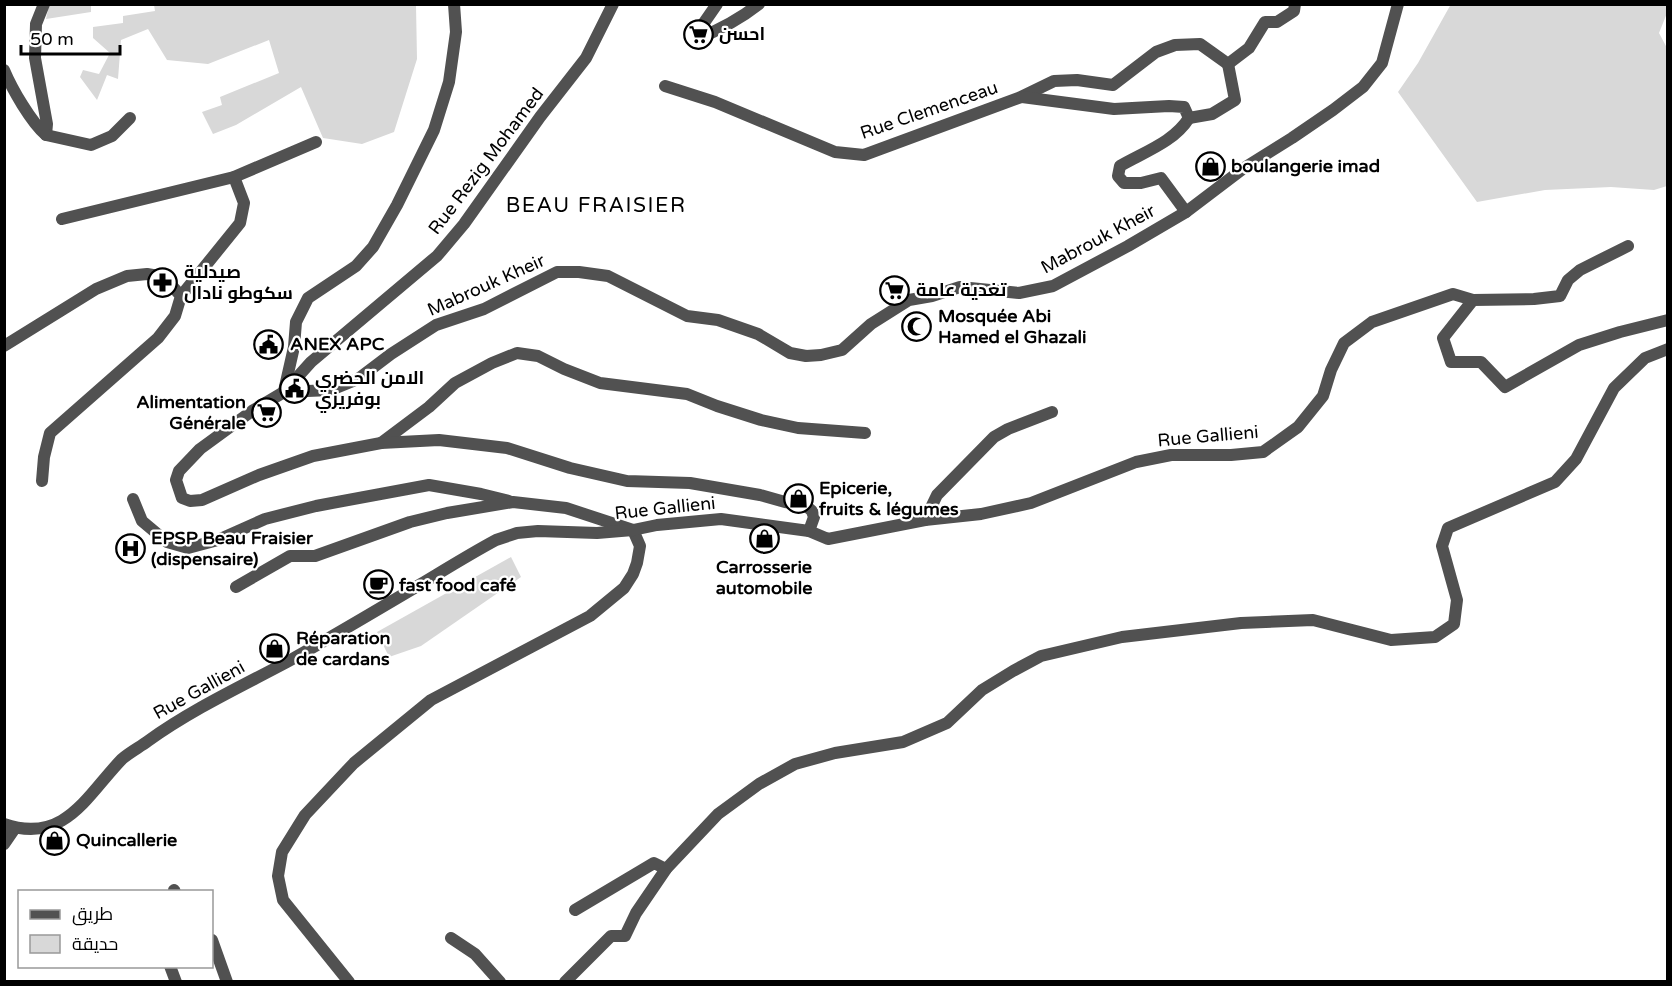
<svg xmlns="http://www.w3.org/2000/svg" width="1672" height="986" viewBox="0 0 1672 986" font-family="'Varela Round',Cairo,sans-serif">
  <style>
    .green { fill: #d8d8d8 }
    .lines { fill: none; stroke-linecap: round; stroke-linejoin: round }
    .minor { stroke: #515151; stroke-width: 12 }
    .tertiary { stroke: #515151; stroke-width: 12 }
    .labels { text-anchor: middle; stroke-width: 4.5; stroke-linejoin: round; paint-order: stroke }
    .poi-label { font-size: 18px; font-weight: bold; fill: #000; stroke: #fff; text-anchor: start }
    .street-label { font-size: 18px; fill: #000; stroke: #fff }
    .quarter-label { font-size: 21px; letter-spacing: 1.5px; fill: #000; stroke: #fff }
  </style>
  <rect width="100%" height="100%" fill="#fff"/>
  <!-- green -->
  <g class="green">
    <path d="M 1451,4 L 1667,5 L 1667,13 L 1659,33 L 1667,48 L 1667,186 L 1654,190 L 1611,187 L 1545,190 L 1477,202 L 1398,92 L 1418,63 Z"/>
    <path d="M 49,5 L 91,5 L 91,12 L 46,19 Z"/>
    <path d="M 154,5 L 416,5 L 417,59 L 394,132 L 362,144 L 323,138 L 301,87 L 236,125 L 213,134 L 202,112 L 222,105 L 220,97 L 279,73 L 269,40 L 208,64 L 167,60 L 148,29 L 121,40 L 118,79 L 107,75 L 97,100 L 80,77 L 83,70 L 99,74 L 110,53 L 93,38 L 93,27 L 123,23 L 123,16 L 155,11 Z"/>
    <path d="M 511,557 L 521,577 L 421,646 L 389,657 L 377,632 Z"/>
  </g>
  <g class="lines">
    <!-- minor -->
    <g class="minor">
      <path d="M 697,39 C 719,30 740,19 759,4"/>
      <path d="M 697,39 L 699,30 L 717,4"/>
      <path d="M 4,70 C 12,89 31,122 46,135 L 47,124 L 35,58 L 36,24 L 44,4"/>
      <path d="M 665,86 L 715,102 L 835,152 L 864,155 L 1021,97 L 1054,81 L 1077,80 L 1113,85 L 1156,52 L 1175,45 L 1200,44 L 1228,64 L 1249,48 L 1265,22 L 1277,22 L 1294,11 L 1295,4"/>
      <path d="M 1022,97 L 1114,109 L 1169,106 L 1184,107 L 1189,118 C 1174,142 1144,152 1120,166 L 1118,176 L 1124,183 L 1141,183 L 1161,178 L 1186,212"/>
      <path d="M 1189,118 L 1212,114 L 1235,100 L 1228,64"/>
      <path d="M 46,135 L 91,145 L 112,136 L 130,118"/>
      <path d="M 62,219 L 234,177 L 316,142"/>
      <path d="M 181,296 L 240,223 L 244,203 L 234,177"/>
      <path d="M 1473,300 L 1443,338 L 1451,362 L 1481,362 L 1505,387 L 1579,345 L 1620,332 L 1668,320"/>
      <path d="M 4,346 L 96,289 L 127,276 L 147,274 L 164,277 L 181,296 L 175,316 L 158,338 L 50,433 L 44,457 L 42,481"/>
      <path d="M 284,391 L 294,347 L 296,322 L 308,298 L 356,266 L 373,247 L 397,205 L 434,130 L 449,82 L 456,32 L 454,4"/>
      <path d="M 284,392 L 311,362 L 437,256 L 464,224 L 540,117 L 586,58 L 613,4"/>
      <path d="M 381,443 L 429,407 L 455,383 L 492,363 L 517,353 L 538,356 L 564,369 L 600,383 L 687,394 L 717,406 L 761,420 L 798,428 L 865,433"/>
      <path d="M 133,499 L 142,521 L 167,542 L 188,548 L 218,540 L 265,519 L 316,506 L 429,485 L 481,494 L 509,501"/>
      <path d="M 925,520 L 937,495 L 994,437 L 1008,429 L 1052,412"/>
      <path d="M 809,531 L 828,539 L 925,520 L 981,514 L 1031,503 L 1136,462 L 1171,455 L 1231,455 L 1263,452 L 1298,427 L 1323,396 L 1331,370 L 1344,343 L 1372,322 L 1453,294 L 1473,300 L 1534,299 L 1560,296 L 1568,280 L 1580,270 L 1628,246"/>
      <path d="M 236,587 L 290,556 L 315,556 L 410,522 L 447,513 L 513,502 L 566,508 L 633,530 L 640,546 L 637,563 L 633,574 L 624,588 L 590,616 L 431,700 L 354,763 L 305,815 L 282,852 L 278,876 L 283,900 L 349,982"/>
      <path d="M 4,844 L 15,828"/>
      <path d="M 174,890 L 175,892"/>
      <path d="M 575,910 L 654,863 L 666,869"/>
      <path d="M 451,938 L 475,954 L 500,982"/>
      <path d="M 212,940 L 227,982"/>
      <path d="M 170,966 L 176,982"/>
      <path d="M 565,982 L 611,936 L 625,936 L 636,913 L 666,869 L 718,814 L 759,784 L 795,764 L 835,753 L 903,742 L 947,723 L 982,690 L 1013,671 L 1041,656 L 1122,637 L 1241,623 L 1313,620 L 1391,640 L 1435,637 L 1454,624 L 1457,600 L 1442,546 L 1448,528 L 1555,482 L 1576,459 L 1614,388 L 1645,358 L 1668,349"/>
    </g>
    <!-- tertiary -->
    <path class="tertiary" d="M 4,824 C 65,845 87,795 122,759 C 130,752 140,747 148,741 C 191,710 240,687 287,662 C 332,637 377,610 421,584 C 446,569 470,554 496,540 L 517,533 L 538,531 L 597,533 L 633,530 L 657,525 L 721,519 L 809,531 L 814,517 L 812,511 L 805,505 L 785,502 L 760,495 L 690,483 L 627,481 L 570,468 L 507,448 L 439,440 L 381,443 L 313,456 L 259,475 L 202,500 L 190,501 L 182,498 L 176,480 L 179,471 L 200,449 L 252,411 L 284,392 L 331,390 L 358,379 L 391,354 L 436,325 L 484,309 L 557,272 L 579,272 L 608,276 L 687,316 L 718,320 L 758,334 L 790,353 L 806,356 L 821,355 L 842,350 L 871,324 L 909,300 L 932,296 L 960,287 L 1019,293 L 1053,286 L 1128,246 L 1186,212 L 1244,168 L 1292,138 L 1333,110 L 1363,87 L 1382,63 L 1398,4"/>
  </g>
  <!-- icons -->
  <defs>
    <symbol id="supermarket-ring" viewBox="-11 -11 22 22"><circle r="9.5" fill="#fff" stroke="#000" stroke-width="1.5"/><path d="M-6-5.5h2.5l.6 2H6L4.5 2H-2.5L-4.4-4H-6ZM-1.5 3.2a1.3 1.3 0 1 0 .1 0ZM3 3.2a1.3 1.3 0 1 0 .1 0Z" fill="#000"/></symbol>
    <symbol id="shop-ring" viewBox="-11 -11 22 22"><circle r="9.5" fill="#fff" stroke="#000" stroke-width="1.5"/><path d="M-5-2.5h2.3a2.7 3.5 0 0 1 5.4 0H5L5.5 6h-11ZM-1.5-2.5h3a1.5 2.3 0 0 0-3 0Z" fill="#000"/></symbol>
    <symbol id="pharmacy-ring" viewBox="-11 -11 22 22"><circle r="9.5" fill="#fff" stroke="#000" stroke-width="1.5"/><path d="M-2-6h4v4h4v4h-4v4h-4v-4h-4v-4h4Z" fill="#000"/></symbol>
    <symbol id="mosque-ring" viewBox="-11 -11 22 22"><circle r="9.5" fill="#fff" stroke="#000" stroke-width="1.5"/><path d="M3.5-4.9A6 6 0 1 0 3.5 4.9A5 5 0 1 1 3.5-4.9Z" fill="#000"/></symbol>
    <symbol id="civic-ring" viewBox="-11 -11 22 22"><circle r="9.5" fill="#fff" stroke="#000" stroke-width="1.5"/><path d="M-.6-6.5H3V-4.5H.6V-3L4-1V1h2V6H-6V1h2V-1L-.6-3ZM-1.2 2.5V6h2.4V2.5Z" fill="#000"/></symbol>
    <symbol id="hospital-ring" viewBox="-11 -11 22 22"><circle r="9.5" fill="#fff" stroke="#000" stroke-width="1.5"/><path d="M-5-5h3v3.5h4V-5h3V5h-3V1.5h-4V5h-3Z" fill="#000"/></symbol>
    <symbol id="cafe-ring" viewBox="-11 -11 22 22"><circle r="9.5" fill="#fff" stroke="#000" stroke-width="1.5"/><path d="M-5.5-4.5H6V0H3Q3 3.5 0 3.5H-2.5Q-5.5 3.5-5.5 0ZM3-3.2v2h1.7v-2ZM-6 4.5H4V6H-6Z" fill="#000"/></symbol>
  </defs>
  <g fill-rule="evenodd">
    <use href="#supermarket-ring" x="682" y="18" width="33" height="33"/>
    <use href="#shop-ring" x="1194" y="150" width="33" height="33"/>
    <use href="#pharmacy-ring" x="146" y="266" width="33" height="33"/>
    <use href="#supermarket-ring" x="878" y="274" width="33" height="33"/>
    <use href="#mosque-ring" x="900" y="310" width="33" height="33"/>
    <use href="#civic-ring" x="252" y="328" width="33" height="33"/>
    <use href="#civic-ring" x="278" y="372" width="33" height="33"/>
    <use href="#supermarket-ring" x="250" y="396" width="33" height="33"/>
    <use href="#shop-ring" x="782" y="482" width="33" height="33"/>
    <use href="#shop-ring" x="748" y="522" width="33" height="33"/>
    <use href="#hospital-ring" x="114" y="532" width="33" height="33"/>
    <use href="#cafe-ring" x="362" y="568" width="33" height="33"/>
    <use href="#shop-ring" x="258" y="632" width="33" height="33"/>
    <use href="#shop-ring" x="38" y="824" width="33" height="33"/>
  </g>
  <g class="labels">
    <!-- poi labels -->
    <g class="poi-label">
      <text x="719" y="40">احسن</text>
      <text x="1231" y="172">boulangerie imad</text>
      <text x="184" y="278">صيدلية<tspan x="184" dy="21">سكوطو نادال</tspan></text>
      <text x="916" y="296">تغدية عامة</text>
      <text x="938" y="322">Mosquée Abi<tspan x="938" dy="21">Hamed el Ghazali</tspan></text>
      <text x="290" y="350">ANEX APC</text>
      <text x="315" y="384">الامن الحضري<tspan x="315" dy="21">بوفريزي</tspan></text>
      <text x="246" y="408" text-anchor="end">Alimentation<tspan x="246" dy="21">Générale</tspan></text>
      <text x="819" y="494">Epicerie,<tspan x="819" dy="21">fruits &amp; légumes</tspan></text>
      <text x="151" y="544">EPSP Beau Fraisier<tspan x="151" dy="21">(dispensaire)</tspan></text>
      <text x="764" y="573" text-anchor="middle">Carrosserie<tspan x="764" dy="21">automobile</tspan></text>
      <text x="399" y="591">fast food café</text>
      <text x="296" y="644">Réparation<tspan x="296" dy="21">de cardans</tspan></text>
      <text x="76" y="846">Quincallerie</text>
    </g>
    <!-- street labels -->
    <g class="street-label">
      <text transform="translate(929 110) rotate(-19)" y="6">Rue Clemenceau</text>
      <text transform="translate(486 161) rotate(-53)" y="6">Rue Rezig Mohamed</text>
      <text transform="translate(1098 239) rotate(-28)" y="6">Mabrouk Kheir</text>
      <text transform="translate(486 285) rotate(-24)" y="6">Mabrouk Kheir</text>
      <text transform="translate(1208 436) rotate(-5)" y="6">Rue Gallieni</text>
      <text transform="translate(665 508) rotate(-6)" y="6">Rue Gallieni</text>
      <text transform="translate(199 690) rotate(-29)" y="6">Rue Gallieni</text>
    </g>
    <!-- quarter labels -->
    <g class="quarter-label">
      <text x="596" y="212">BEAU FRAISIER</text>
    </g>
  </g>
  <!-- border -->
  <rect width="1672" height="986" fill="none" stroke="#000000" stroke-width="12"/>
  <!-- legend -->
  <rect x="18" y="890" width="195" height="78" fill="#ffffff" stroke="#999999" stroke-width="1.5"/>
  <rect x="30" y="910" width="30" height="9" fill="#515151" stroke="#999999" stroke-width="1.5"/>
  <text x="72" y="920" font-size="18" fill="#000000">طريق</text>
  <rect x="30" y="935" width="30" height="18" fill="#d8d8d8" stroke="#999999" stroke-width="1.5"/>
  <text x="72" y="950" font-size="18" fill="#000000">حديقة</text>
  <!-- scale -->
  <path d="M21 45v9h99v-9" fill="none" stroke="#000000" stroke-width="3"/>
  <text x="30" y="45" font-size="18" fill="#000000" stroke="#ffffff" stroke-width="4.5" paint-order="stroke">50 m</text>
</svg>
